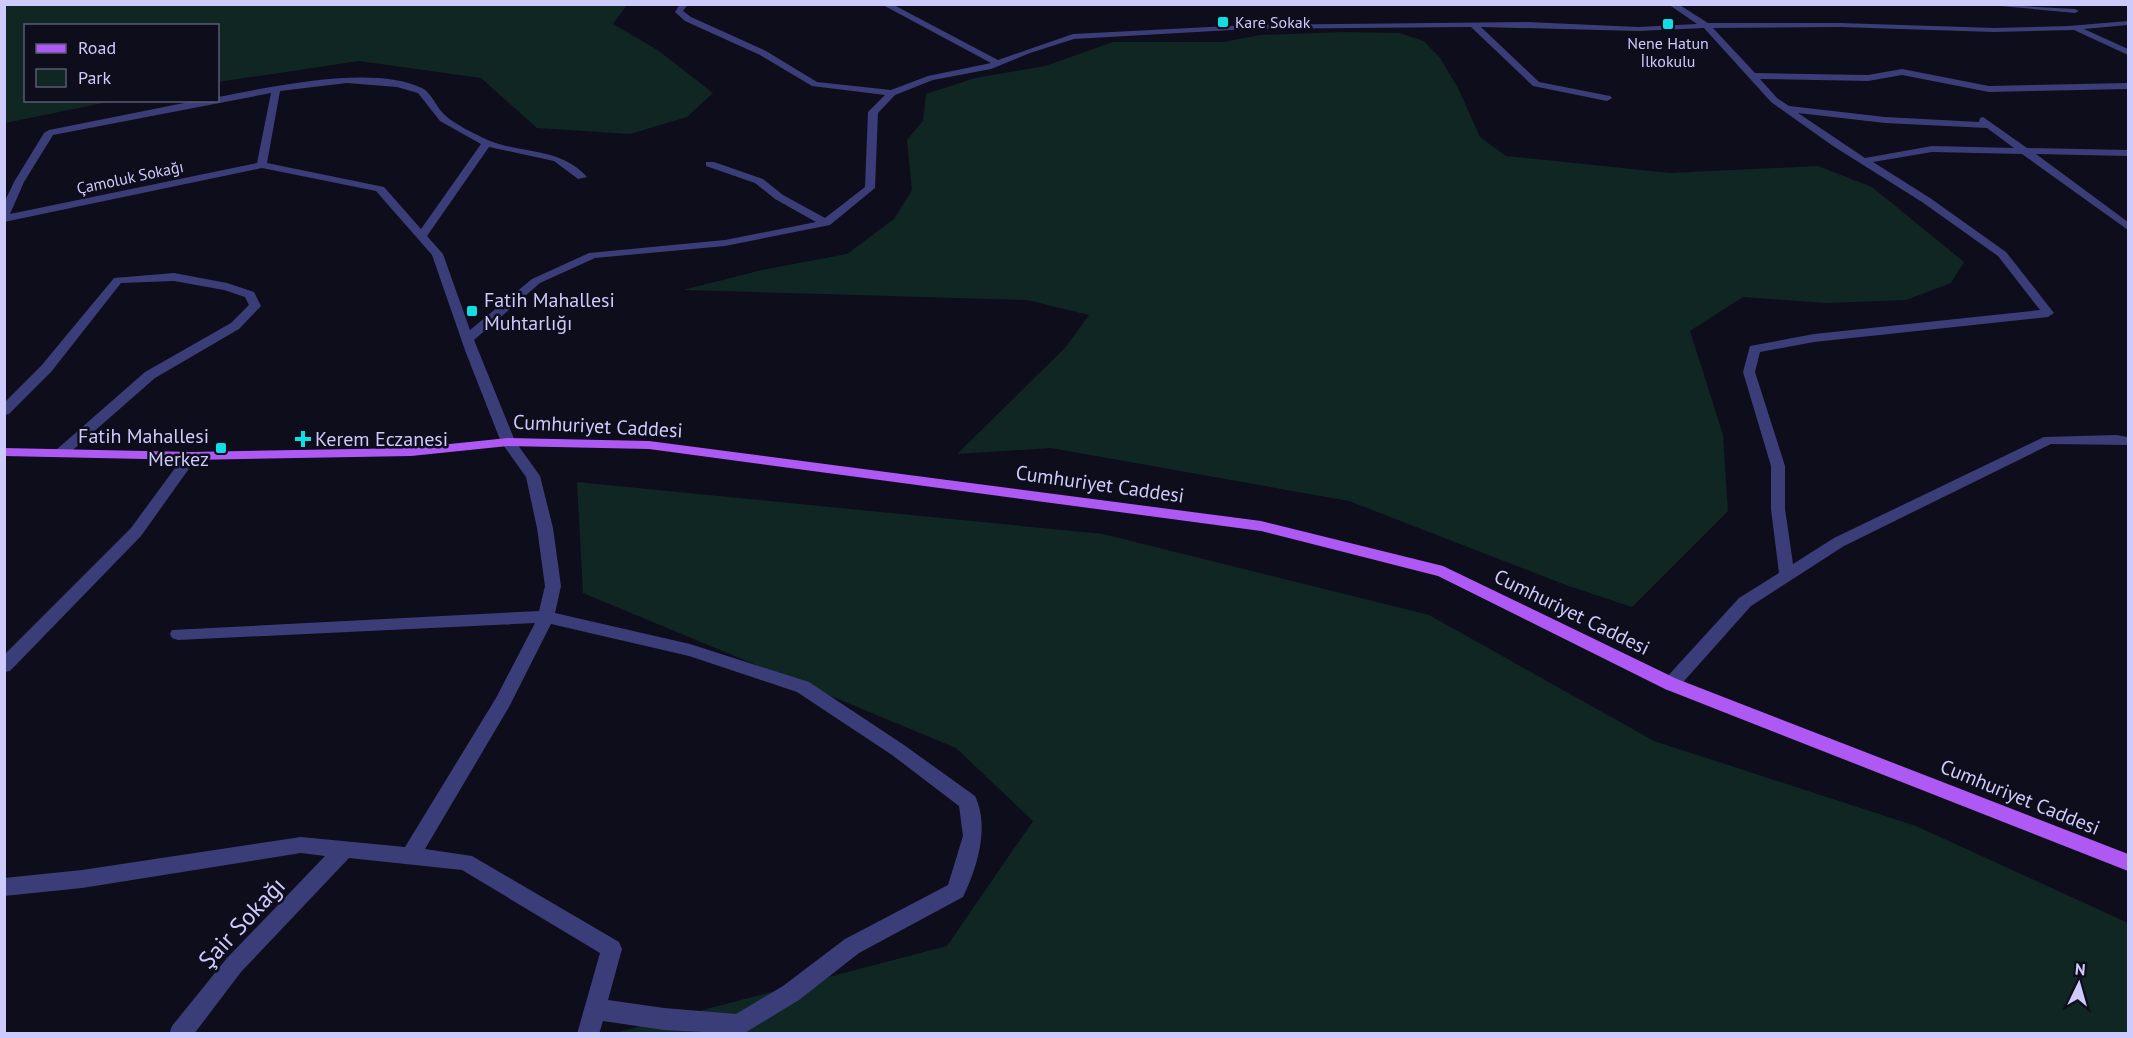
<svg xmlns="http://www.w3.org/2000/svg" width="2133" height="1038" viewBox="0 0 2133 1038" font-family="'PT Sans',sans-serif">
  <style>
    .green { fill: #102623 }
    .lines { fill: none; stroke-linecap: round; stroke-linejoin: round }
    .minor { fill: #3b3d78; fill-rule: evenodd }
    .major { fill: #af59f4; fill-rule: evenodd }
    .poi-dot { fill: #0fdee4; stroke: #0e0d1c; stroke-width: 2 }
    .labels { text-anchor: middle; stroke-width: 5; stroke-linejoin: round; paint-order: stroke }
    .far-poi-label { font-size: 16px; fill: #cdcbfc; stroke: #0e0d1c; text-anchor: start }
    .far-street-label { font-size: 16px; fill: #cdcbfc; stroke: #0e0d1c }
    .poi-label { font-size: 20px; fill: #cdcbfc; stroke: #0e0d1c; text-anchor: start }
    .street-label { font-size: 20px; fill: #cdcbfc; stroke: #0e0d1c }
    .near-street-label { font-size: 24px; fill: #cdcbfc; stroke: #0e0d1c }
  </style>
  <rect width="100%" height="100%" fill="#0e0d1c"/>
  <!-- green -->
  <g class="green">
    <path d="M 5,4 L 627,5 L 613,24 L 659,51 L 713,93 L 687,117 L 630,134 L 537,128 L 481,78 L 359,61 L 218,82 L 218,26 L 26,26 L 26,100 L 113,101 L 5,123 Z"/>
    <path d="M 1344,32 L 1399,33 L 1424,41 L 1440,58 L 1458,88 L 1480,137 L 1506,156 L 1670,173 L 1818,166 L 1872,187 L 1964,262 L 1951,283 L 1906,300 L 1826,303 L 1743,297 L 1690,331 L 1723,435 L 1728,511 L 1632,607 L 1566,585 L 1349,501 L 1051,448 L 957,454 L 1065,348 L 1089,315 L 1027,300 L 683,290 L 762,270 L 847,254 L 894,219 L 912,190 L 907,140 L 923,121 L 926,94 L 975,78 L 1045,66 L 1113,42 L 1224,42 L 1260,35 Z"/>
    <path d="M 577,482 L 1103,534 L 1429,615 L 1654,741 L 1916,826 L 2128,923 L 2128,1033 L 615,1033 L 947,946 L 1033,821 L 956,748 L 583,593 Z"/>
  </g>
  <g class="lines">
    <!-- minor -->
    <g class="minor">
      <path d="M 680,4 L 688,4 L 683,11 L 691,17 L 766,51 L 817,82 L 891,90 L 928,76 L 991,63 L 881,4 L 892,4 L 998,60 L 1073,34 L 1249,25 L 1527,22 L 1638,27 L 1697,24 L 1668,4 L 1678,4 L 1708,23 L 1840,23 L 1994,28 L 2069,26 L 2128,21 L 2128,25 L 2084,29 L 2128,49 L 2128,55 L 2074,30 L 1994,32 L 1840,27 L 1713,28 L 1755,73 L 1868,75 L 1902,69 L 1989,86 L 2128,83 L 2128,89 L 1989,92 L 1902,75 L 1868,81 L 1760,79 L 1777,98 L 1789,106 L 1885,117 L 1979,122 L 1980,118 L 1983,117 L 2027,148 L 2128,150 L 2128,156 L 2036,154 L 2128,222 L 2128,230 L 2022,154 L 1932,152 L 1873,162 L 1930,198 L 2006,252 L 2054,313 L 2048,317 L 1814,342 L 1760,352 L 1755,372 L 1785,466 L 1785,509 L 1793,564 L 1834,538 L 2044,437 L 2116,435 L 2128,437 L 2128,445 L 2051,444 L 1844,546 L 1751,606 L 1677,689 L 1671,691 L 1665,689 L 1662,684 L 1665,679 L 1739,598 L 1779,573 L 1771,509 L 1771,466 L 1743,372 L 1750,346 L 1814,334 L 2040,310 L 1998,256 L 1922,202 L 1833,146 L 1771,102 L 1704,28 L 1638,31 L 1481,27 L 1539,82 L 1610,96 L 1612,98 L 1607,101 L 1533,86 L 1471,27 L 1249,29 L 1074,39 L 1030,53 L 991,69 L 933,80 L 895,95 L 878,113 L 875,188 L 830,225 L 725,246 L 595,258 L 540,283 L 474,340 L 515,441 L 540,476 L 553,528 L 561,586 L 555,613 L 690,644 L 809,682 L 904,745 L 975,796 C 990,827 977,868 963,897 L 859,953 L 799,1000 L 743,1034 L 664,1030 L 603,1021 L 599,1034 L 577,1034 L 600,953 L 462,870 L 349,858 L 241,972 L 194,1034 L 169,1034 L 172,1026 L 227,958 L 325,856 L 301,853 L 82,888 L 4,896 L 4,878 L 82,870 L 301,837 L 405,847 L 496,698 L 535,623 L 178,640 L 172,638 L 170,634 L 172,630 L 539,611 L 545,586 L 537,528 L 526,477 L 501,442 L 466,353 L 432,255 L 376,191 L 262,168 L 4,222 L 4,203 L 14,182 L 44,133 L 49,130 L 199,100 L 218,100 L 218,97 C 271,87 373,64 422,88 C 432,93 437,109 446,116 C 454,124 479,136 490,141 C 524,154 561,148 587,177 L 578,179 L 554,161 L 489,147 L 427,236 L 443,254 L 470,330 L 532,279 L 589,253 L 725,240 L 816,222 L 775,199 L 755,183 L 706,166 L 706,162 L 714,162 L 763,179 L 783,195 L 825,218 L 865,187 L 868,112 L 885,95 L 812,86 L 760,55 L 685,21 L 675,12 ZM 347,83 L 397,87 L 418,93 L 440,121 L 481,144 L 421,229 L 384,187 L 267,163 L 280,91 ZM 271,93 L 257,163 L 10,214 L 24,182 L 53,135 ZM 1798,113 L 1885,123 L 1987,128 L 2014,148 L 1932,146 L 1865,158 ZM 551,624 L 689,656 L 797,692 L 892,755 L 959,806 L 963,836 L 948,885 L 845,939 L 783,986 L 736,1014 L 664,1008 L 608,1000 L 622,949 L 619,942 L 472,856 L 425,849 L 509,707 Z"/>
      <path d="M 1980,4 L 2075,9 L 2079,11 L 2075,13 Z"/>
      <path d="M 174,273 L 227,283 L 254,292 L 261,306 L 239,329 L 155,378 L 66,456 L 56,456 L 54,453 L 56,450 L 145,372 L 231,323 L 249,305 L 245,297 L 224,290 L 174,281 L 121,283 L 51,372 L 9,414 L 4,415 L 4,403 L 41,366 L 114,278 Z"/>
      <path d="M 191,452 L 198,456 L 141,536 L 10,671 L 4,672 L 4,655 L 131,528 L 186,453 Z"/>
    </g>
    <!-- major -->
    <path class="major" d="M 508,438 L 649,441 L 1261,521 L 1443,566 L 1677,679 L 2128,854 L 2128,871 L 1665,689 L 1438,576 L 1261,531 L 649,449 L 508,446 L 411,456 L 191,460 L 4,456 L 4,448 L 191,452 L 411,448 Z"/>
  </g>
  <!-- markers -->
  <g class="poi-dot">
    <rect x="1217" y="16" width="12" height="12" rx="3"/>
    <rect x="1662" y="18" width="12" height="12" rx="3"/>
    <rect x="466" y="305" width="12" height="12" rx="3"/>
    <path d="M300 430h6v6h6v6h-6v6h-6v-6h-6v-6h6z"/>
    <rect x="215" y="442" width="12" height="12" rx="3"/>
  </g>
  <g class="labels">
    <!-- far-poi labels -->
    <g class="far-poi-label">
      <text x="1235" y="28">Kare Sokak</text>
      <text x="1668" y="49" text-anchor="middle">Nene Hatun<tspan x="1668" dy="18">İlkokulu</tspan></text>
    </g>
    <!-- far-street labels -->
    <g class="far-street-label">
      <text transform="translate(130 177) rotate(-12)" y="6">Çamoluk Sokağı</text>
    </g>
    <!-- poi labels -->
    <g class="poi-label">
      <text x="484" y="307">Fatih Mahallesi<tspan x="484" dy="23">Muhtarlığı</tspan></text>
      <text x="209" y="443" text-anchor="end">Fatih Mahallesi<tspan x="209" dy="23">Merkez</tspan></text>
      <text x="315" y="446">Kerem Eczanesi</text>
    </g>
    <!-- street labels -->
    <g class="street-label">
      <text transform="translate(598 426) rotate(3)" y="7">Cumhuriyet Caddesi</text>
      <text transform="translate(1100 484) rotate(8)" y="7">Cumhuriyet Caddesi</text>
      <text transform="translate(1572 612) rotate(26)" y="7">Cumhuriyet Caddesi</text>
      <text transform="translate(2020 797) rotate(22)" y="7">Cumhuriyet Caddesi</text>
    </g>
    <!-- near-street labels -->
    <g class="near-street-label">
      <text transform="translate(242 923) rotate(-47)" y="8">Şair Sokağı</text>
    </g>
  </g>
  <!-- border -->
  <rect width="2133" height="1038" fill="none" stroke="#cdcbfc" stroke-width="12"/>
  <!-- legend -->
  <rect x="24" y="24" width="195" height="78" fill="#0e0d1c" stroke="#5a5976" stroke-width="1.5"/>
  <rect x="36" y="44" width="30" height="9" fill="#af59f4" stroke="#5a5976" stroke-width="1.5"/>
  <text x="78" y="54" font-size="18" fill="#cdcbfc">Road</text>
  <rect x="36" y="69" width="30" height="18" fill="#102623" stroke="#5a5976" stroke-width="1.5"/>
  <text x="78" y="84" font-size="18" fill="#cdcbfc">Park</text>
  <!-- north arrow -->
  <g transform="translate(2079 984) rotate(5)" stroke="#0e0d1c" stroke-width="4.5" paint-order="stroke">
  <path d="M0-4.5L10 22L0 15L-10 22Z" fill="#cdcbfc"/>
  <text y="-9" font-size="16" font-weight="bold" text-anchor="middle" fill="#cdcbfc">N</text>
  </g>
</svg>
